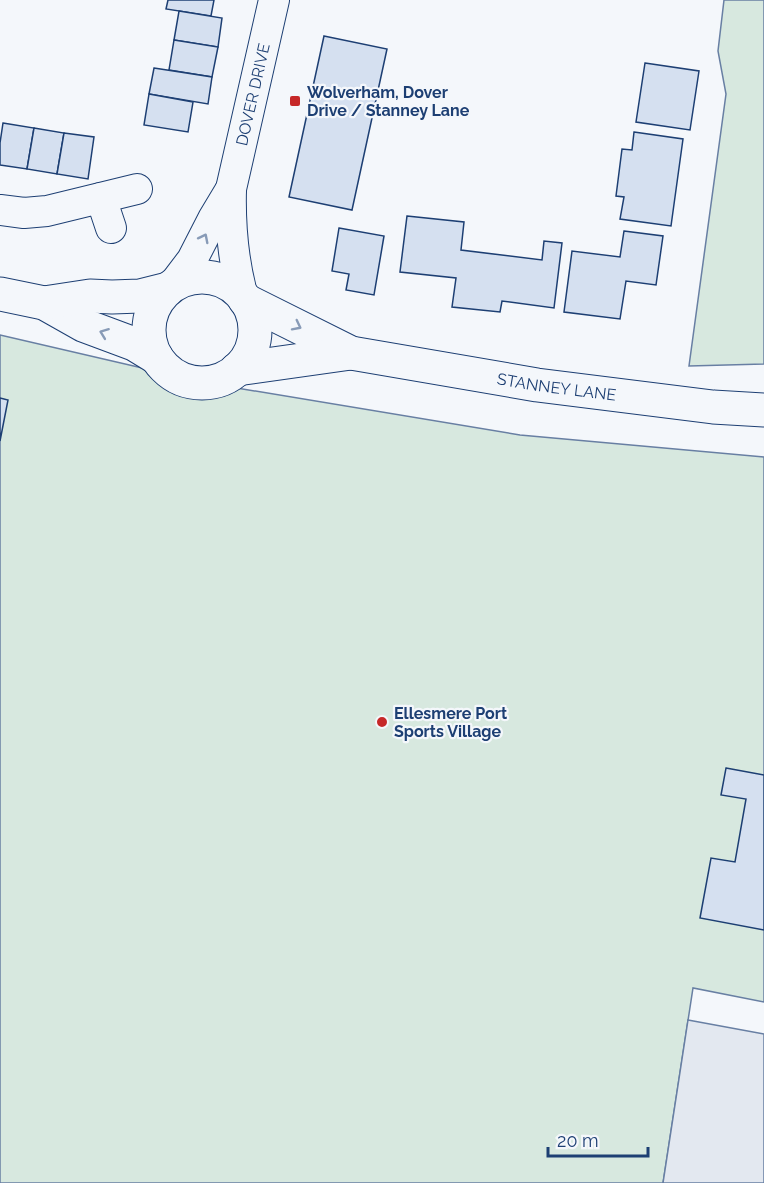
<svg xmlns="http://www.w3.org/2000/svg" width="764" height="1183" viewBox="0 0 764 1183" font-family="Raleway,sans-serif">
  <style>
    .green { fill: #d7e8df; stroke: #687fa3; stroke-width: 1.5 }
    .parking { fill: #e3e8f0; stroke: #687fa3; stroke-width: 1.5 }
    .building { fill: #d5e0f0; stroke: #1d3f73; stroke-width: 1.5 }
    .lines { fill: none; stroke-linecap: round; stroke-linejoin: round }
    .minor-casing { stroke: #1d3f73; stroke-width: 32 }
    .secondary-casing { stroke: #1d3f73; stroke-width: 35 }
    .minor { stroke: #f4f7fb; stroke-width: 30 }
    .secondary { stroke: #f4f7fb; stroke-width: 33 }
    .oneway { stroke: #889bb7 }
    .poi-dot { fill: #c62828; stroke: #f4f7fb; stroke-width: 2 }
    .labels { text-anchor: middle; stroke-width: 4.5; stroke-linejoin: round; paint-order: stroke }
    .poi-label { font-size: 16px; font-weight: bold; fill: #1d3f73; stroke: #f4f7fb; text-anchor: start }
    .street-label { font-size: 16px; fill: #1d3f73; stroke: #f4f7fb }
  </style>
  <rect width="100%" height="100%" fill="#f4f7fb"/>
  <!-- green -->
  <g class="green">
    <path d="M 724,0 L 764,0 L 764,364 L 689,366 L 726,94 L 718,51 Z"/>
    <path d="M 0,335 L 207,383 L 520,435 L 764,457 L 764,1002 L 693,988 L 663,1183 L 0,1183 Z"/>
  </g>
  <!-- parking -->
  <path class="parking" d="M 688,1020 L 764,1034 L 764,1183 L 663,1183 Z"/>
  <!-- building -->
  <g class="building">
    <path d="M 168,0 L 214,0 L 211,16 L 166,9 Z"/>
    <path d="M 179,11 L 222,18 L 218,47 L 174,40 Z"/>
    <path d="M 324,36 L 387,49 L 352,210 L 289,197 Z"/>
    <path d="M 174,40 L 218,47 L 212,77 L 169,70 Z"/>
    <path d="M 645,63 L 699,71 L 690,130 L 636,122 Z"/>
    <path d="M 154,68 L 212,77 L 208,104 L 149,94 Z"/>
    <path d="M 149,94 L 193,102 L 188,132 L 144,125 Z"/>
    <path d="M 3,123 L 34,128 L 27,169 L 0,165 L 0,143 Z"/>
    <path d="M 34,128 L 64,133 L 57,174 L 27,169 Z"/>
    <path d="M 634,132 L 683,139 L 671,226 L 620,219 L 624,197 L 616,196 L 622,149 L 632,150 Z"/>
    <path d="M 64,133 L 94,137 L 88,179 L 57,174 Z"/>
    <path d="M 407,216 L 464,222 L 461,250 L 542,260 L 544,241 L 562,243 L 554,308 L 502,301 L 500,312 L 452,307 L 456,278 L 400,272 Z"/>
    <path d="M 339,228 L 384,236 L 374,295 L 346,290 L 349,274 L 332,271 Z"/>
    <path d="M 624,231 L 663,236 L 656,285 L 626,281 L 620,319 L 564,312 L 572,251 L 620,257 Z"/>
    <path d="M 0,398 L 8,400 L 0,441 Z"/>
    <path d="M 726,768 L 764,775 L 764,930 L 700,918 L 711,858 L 735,862 L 746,799 L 721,795 Z"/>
  </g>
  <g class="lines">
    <defs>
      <g id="minor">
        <path d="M 101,198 L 111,228"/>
        <path d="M 0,210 L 24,213 L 47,211 L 137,189"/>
        <path d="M 173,285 L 192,260 L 213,219 L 231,189"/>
        <path id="s1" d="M 243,297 C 233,261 230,226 231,189 L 274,0"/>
      </g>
      <g id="secondary">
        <circle cx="202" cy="330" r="53"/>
        <path d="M 0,294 L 44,303 L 83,325 L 134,344 L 157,358"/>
        <path id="s2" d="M 245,300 L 351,353 L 537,385 L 713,407 L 764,410"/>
        <path d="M 44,303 L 90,296 L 112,297 L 140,296 L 168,289"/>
        <path d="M 237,369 L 351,353"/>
      </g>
    </defs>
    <!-- minor casing -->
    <use href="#minor" class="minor-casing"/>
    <!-- secondary casing -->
    <use href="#secondary" class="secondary-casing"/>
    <!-- minor -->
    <use href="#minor" class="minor"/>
    <!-- secondary -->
    <use href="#secondary" class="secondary"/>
  </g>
  <!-- one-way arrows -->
  <defs><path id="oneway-chevron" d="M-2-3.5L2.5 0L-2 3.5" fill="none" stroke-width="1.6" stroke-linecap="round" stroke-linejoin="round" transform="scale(1.5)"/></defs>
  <g class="oneway">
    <use href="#oneway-chevron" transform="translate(204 238) rotate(-63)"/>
    <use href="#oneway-chevron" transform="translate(297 326) rotate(27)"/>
    <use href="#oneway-chevron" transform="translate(104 333) rotate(-159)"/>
  </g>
  <!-- markers -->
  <g class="poi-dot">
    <rect x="289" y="95" width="12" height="12" rx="3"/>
    <circle cx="382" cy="722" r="6"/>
  </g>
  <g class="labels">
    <!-- poi labels -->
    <g class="poi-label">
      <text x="307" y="98">Wolverham, Dover<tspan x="307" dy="18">Drive / Stanney Lane</tspan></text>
      <text x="394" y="719">Ellesmere Port<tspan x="394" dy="18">Sports Village</tspan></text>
    </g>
    <!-- street labels -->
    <g class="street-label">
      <text dy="6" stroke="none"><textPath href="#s1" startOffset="206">DOVER DRIVE</textPath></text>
      <text dy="6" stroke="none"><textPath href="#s2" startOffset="327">STANNEY LANE</textPath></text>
    </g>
  </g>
  <!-- scale -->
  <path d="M548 1147v9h100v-9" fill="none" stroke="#1d3f73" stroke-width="3"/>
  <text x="557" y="1147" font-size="18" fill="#1d3f73" stroke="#f4f7fb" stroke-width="4.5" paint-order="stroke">20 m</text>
</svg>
